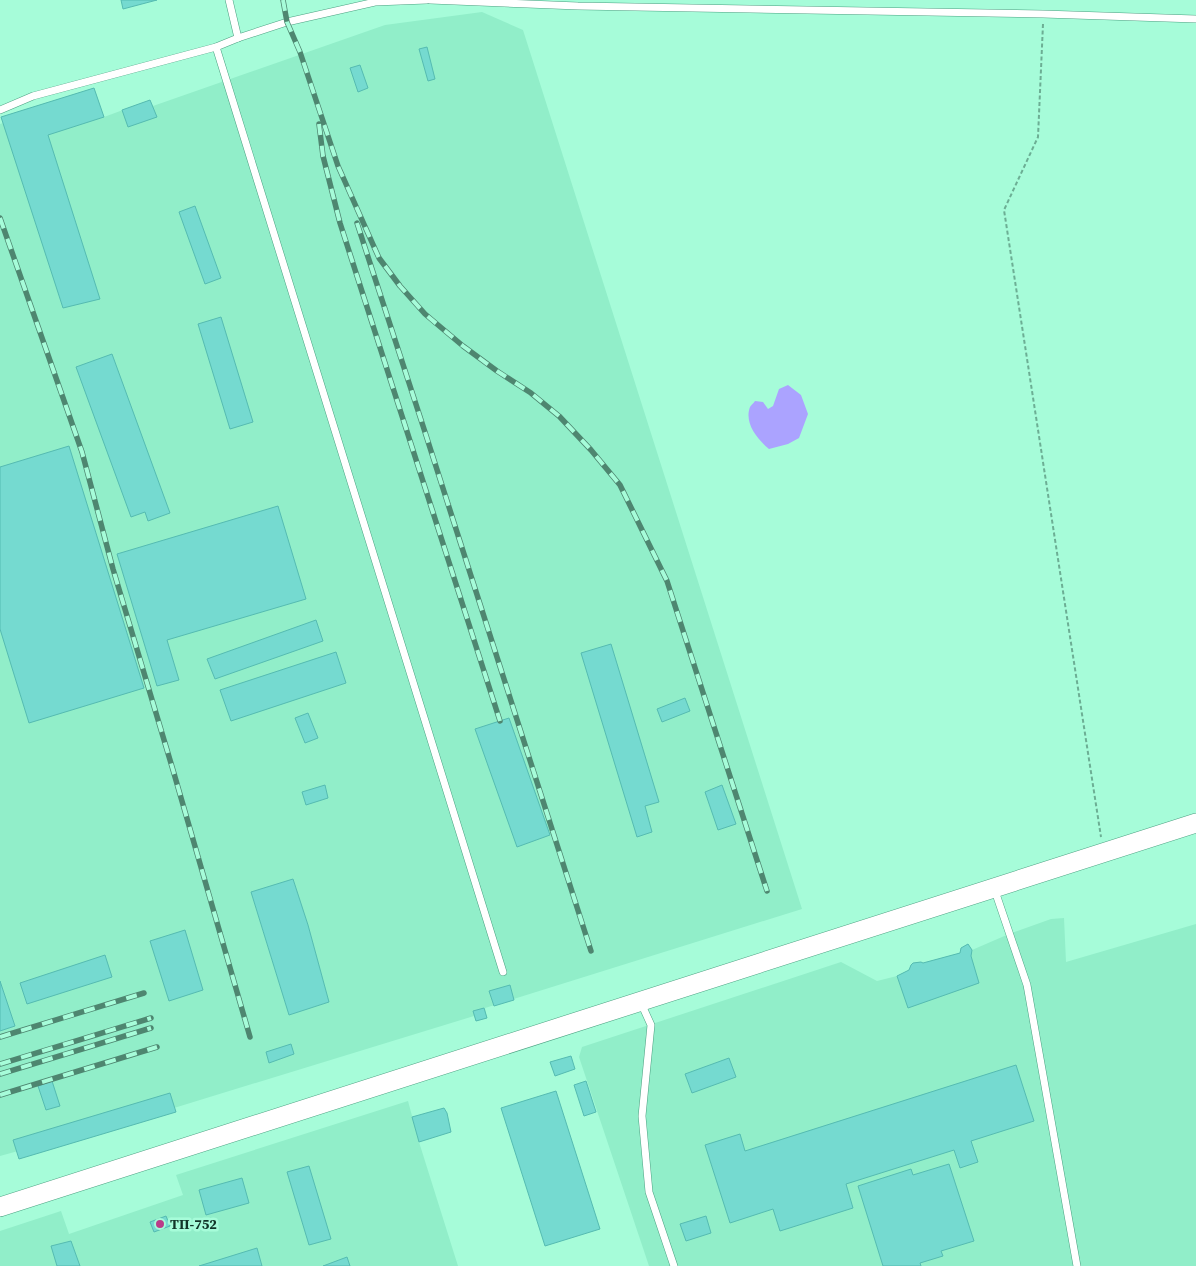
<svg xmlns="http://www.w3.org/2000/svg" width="1196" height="1266" viewBox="0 0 1196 1266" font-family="'Source Serif 4',serif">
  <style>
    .built { fill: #91eec9; fill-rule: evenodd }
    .forest { fill: #aba3ff }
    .building { fill: #75dad0; stroke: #55bbb1 }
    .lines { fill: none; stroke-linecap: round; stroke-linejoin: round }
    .lane-casing { stroke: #4ca182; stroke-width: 8 }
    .secondary-casing { stroke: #4ca182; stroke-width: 20 }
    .path { stroke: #6cae94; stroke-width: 2; stroke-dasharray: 4 2.5; stroke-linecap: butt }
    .lane { stroke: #fff; stroke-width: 7 }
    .secondary { stroke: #fff; stroke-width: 19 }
    .rail-casing { stroke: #4e8670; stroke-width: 5.5 }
    .rail { stroke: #a6fcd9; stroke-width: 4; stroke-dasharray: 11; stroke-linecap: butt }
    .poi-dot { fill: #ba3c89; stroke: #a6fcd9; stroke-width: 2 }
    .labels { text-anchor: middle; stroke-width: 5; stroke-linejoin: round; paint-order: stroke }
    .poi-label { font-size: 14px; font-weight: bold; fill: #113528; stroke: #a6fcd9; text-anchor: start }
  </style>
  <rect width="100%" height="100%" fill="#a6fcd9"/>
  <!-- built -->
  <g class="built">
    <path d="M 482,12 L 523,30 L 802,909 L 485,1008 L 487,1018 L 476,1021 L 474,1016 L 174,1108 L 0,1156 L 0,124 L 3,123 L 1,117 L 94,88 L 104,117 L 150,100 L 153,106 L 385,25 ZM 293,879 L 308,925 L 329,1002 L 289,1015 L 252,896 Z"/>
    <path d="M 1064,918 L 1066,962 L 1196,924 L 1196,1266 L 649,1266 L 579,1057 L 582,1047 L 841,962 L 877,981 L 897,976 L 909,970 L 911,965 L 913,963 L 921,962 L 923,963 L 960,953 L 961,948 L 968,944 L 972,950 L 1009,934 L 1051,919 Z"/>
    <path d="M 408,1101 L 419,1142 L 458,1266 L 0,1266 L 0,1231 L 61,1211 L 69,1234 L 183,1195 L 176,1175 Z"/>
  </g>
  <!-- forest -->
  <path class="forest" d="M 788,385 L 801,395 L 808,414 L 799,438 L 788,444 L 769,449 C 757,439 744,423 750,407 C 751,405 754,403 755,401 L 763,402 L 768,409 L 773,406 L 779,389 Z"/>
  <!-- building -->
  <g class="building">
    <path d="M 121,0 L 157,0 L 123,9 Z"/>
    <path d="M 427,47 L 435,79 L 428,81 L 419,49 Z"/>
    <path d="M 360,65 L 368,88 L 358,92 L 350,68 Z"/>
    <path d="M 94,88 L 104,117 L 48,135 L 100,299 L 63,308 L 1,117 Z"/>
    <path d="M 150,100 L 157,117 L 128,127 L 122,110 Z"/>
    <path d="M 195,206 L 221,278 L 205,284 L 179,212 Z"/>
    <path d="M 221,317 L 253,422 L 230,429 L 198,324 Z"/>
    <path d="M 112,354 L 170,513 L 148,521 L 145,512 L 131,517 L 76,367 Z"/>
    <path d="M 69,446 L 144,688 L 29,723 L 0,629 L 0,467 Z"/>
    <path d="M 278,506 L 306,599 L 167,640 L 179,680 L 157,686 L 117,554 Z"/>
    <path d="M 316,620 L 323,641 L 215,679 L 207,659 Z"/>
    <path d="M 611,644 L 659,802 L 645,806 L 652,832 L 637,837 L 581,653 Z"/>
    <path d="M 336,652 L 346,683 L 231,721 L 220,690 Z"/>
    <path d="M 685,698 L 690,711 L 662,722 L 657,709 Z"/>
    <path d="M 308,713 L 318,738 L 305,743 L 295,718 Z"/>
    <path d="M 509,718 L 550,835 L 517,847 L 475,729 Z"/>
    <path d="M 325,785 L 328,798 L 306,805 L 302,792 Z"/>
    <path d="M 722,785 L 736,824 L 718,830 L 705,792 Z"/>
    <path d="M 293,879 L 308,925 L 329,1002 L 289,1015 L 251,892 Z"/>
    <path d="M 185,930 L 203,990 L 169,1001 L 150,941 Z"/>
    <path d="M 968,944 L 972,950 L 971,956 L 979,983 L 908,1008 L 897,976 L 909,970 L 911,965 L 913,963 L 921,962 L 923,963 L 960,953 L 961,948 Z"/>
    <path d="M 105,955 L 112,977 L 27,1004 L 20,983 Z"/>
    <path d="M 0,981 L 15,1026 L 0,1031 Z"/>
    <path d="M 510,985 L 514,1000 L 494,1006 L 489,991 Z"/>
    <path d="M 484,1008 L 487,1018 L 476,1021 L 473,1011 Z"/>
    <path d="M 291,1044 L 294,1054 L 269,1063 L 266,1052 Z"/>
    <path d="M 571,1056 L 575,1069 L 555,1076 L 550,1062 Z"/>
    <path d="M 729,1058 L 736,1077 L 692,1093 L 685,1074 Z"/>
    <path d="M 1016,1065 L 1034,1121 L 971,1141 L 978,1162 L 960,1168 L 954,1150 L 846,1184 L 853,1208 L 780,1231 L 773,1209 L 730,1223 L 705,1145 L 740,1134 L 745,1151 Z"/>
    <path d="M 52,1081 L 60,1106 L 46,1110 L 38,1086 Z"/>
    <path d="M 586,1081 L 596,1112 L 584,1116 L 574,1085 Z"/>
    <path d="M 556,1091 L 600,1229 L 545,1246 L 501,1108 Z"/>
    <path d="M 170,1093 L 176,1112 L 19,1159 L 13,1140 Z"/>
    <path d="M 444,1108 L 447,1113 L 451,1132 L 419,1142 L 412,1117 Z"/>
    <path d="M 949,1164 L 974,1241 L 941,1251 L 943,1256 L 920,1263 L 921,1266 L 883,1266 L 858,1186 L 911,1169 L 913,1175 Z"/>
    <path d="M 309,1166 L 331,1239 L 309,1245 L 287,1172 Z"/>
    <path d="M 242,1178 L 249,1203 L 206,1215 L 199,1190 Z"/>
    <path d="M 166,1216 L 170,1226 L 154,1232 L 150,1222 Z"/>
    <path d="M 706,1216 L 711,1233 L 686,1241 L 680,1224 Z"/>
    <path d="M 71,1241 L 80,1266 L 57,1266 L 51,1246 Z"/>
    <path d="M 257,1248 L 262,1266 L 199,1266 Z"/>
    <path d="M 347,1257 L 350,1266 L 323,1266 Z"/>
  </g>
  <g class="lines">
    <defs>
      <g id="lane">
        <path d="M 229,0 L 238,38"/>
        <path d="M 430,0 L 578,6 L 1043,14 L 1196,19"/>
        <path d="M 216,47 L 503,972"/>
        <path d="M 0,110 L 33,96 L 216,47 L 238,38 L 287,22 L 375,2 L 427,0"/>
        <path d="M 994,888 L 1027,985 L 1077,1266"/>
        <path d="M 641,1003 L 651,1025 L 642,1116 L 649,1192 L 674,1266"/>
      </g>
      <path id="secondary" d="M 0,1207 L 1196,823"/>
    </defs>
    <!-- lane casing -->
    <use href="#lane" class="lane-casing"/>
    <!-- secondary casing -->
    <use href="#secondary" class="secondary-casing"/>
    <!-- path -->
    <path class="path" d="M 1043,24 L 1038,137 L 1004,210 L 1101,837"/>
    <!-- lane -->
    <use href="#lane" class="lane"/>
    <!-- secondary -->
    <use href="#secondary" class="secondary"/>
    <defs>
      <g id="rail">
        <path d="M 283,0 L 287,22 L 300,52 L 338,166 L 379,258 L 400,286 L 425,314 L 463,346 L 497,371 L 531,393 L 559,416 L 591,450 L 620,485 L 667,581 L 767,891"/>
        <path d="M 319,124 L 323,156 L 340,223 L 500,721"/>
        <path d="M 0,218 L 82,452 L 113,569 L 173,770 L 250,1037"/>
        <path d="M 357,223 L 424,429 L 591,951"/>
        <path d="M 0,1037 L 144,993"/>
        <path d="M 0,1064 L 151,1018"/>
        <path d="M 0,1074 L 151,1028"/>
        <path d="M 0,1095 L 157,1047"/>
      </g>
    </defs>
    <!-- rail casing -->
    <use href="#rail" class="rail-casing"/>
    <!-- rail -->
    <use href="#rail" class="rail"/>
  </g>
  <!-- markers -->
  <circle class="poi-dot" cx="160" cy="1224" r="5"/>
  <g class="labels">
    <!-- poi labels -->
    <g class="poi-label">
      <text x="170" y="1229">ТП-752</text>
    </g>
  </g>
</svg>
